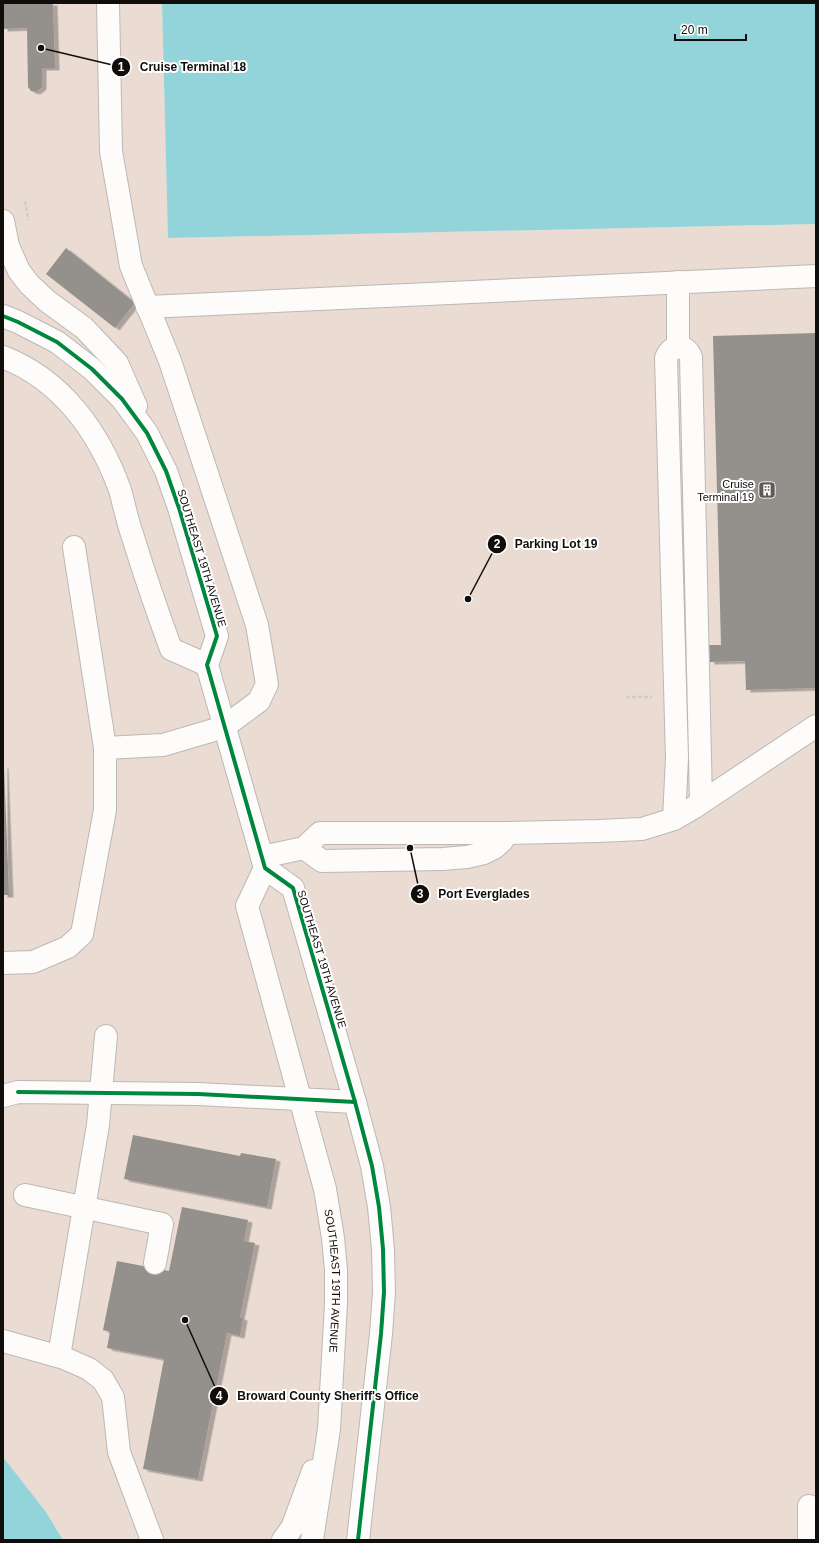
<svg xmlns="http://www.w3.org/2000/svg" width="819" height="1543" viewBox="0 0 819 1543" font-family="Arial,sans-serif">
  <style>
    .industrial { fill: #eadbd3 }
    .water { fill: #92d4d9 }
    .building { fill: #94908c; filter: url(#shadow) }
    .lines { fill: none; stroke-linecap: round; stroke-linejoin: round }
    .minor-casing { stroke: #bcb8b4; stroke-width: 24 }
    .path { stroke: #cfcecc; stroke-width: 2.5; stroke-dasharray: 4 2; stroke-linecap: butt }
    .minor { stroke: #fdfcfb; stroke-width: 22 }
    .cycleway-casing { stroke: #fff; stroke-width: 6 }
    .cycleway { stroke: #00873e; stroke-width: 4 }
    .labels { text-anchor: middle; stroke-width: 4; stroke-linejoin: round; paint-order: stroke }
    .poi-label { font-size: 11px; fill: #100d0a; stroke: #fff; text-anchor: end }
    .street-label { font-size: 11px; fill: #100d0a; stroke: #fff }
    .leader { fill: none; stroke: #100d0a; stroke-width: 1.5 }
    .callout-dot { fill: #100d0a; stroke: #fff; stroke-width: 1.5 }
    .mark-label { font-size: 12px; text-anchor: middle; font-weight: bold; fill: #fff }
    .callout-label { font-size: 12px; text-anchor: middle; font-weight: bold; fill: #100d0a; stroke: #fff; stroke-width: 4; stroke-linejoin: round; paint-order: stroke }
  </style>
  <defs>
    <filter id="shadow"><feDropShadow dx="4.5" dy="2.5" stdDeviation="0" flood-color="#0004"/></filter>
  </defs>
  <rect width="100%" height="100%" fill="#f1ebe6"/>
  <!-- industrial -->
  <path class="industrial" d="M 3,3 L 162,3 L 168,238 L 816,224 L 816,1540 L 63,1540 L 46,1512 L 3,1457 Z"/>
  <!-- water -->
  <g class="water">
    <path d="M 162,3 L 816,3 L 816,224 L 168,238 Z"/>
    <path d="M 3,1457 L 46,1512 L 63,1540 L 3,1540 Z"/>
  </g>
  <!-- building -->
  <g class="building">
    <path d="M 3,3 L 53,3 L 55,68 L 42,68 L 42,87 L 36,92 L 31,91 L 28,87 L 27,28 L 3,29 Z"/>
    <path d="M 66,248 L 135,303 L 115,328 L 46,274 Z"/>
    <path d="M 816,333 L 816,688 L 746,690 L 745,661 L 710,662 L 709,645 L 721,645 L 713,336 Z"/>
    <path d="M 3,766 L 4,766 L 9,895 L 3,895 Z"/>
    <path d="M 133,1135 L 240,1156 L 241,1153 L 276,1159 L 267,1207 L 124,1179 Z"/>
    <path d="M 182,1207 L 248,1220 L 244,1241 L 255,1243 L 240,1317 L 243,1318 L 240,1336 L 227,1333 L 198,1479 L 143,1469 L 164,1359 L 107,1348 L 110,1332 L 103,1330 L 117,1261 L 169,1271 Z"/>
  </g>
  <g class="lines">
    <defs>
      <g id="minor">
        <path d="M 3,221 L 8,246 L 19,271 L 29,284 L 47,301 L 84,328 L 117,363 L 136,406"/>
        <path d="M 678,282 L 678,347"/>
        <path d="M 147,307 L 816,276"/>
        <path d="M 3,316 L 18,322 L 57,342 L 92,369 L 122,399 L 147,433 L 166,471 L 179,508 L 217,636 L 207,665 L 265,868 L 293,888 L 355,1102 L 372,1166 L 379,1207 L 383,1249 L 384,1292 L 381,1334 L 358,1540"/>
        <path d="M 3,357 C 62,380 99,432 120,490 C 124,504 127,520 132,534 C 144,573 157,611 171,649 L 207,665"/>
        <path d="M 74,547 L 105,748 L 163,745 L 224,727 L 259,701 L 267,684 L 257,625 L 170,361 L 131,266 L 111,151 L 108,3"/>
        <path d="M 674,819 L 677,758 L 666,358 C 672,344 685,343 691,357 L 701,802"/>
        <path d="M 304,848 L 322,861 L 443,859 L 467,857 L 484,853 L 494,848 L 502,841 L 507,833"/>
        <path d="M 262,857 L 304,848 L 320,833 L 507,833 L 598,831 L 642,829 L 674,819 L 693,808 L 816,726"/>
        <path id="s1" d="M 265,868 L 247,906 L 325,1189 L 333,1238 L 336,1270 L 336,1303 L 329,1429 L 312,1540"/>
        <path d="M 3,963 L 33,962 L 68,947 L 82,934 L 105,810 L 105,748"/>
        <path d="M 3,1096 L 18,1092 L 198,1094 L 355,1102"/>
        <path d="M 25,1195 L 162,1224 L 155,1263"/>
        <path d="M 3,1341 L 64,1358 L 89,1369 L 103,1380 L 113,1397 L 119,1452 L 152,1540"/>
        <path d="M 59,1356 L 98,1125 L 106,1036"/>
        <path d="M 283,1540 L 292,1528 L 313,1471"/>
        <path d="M 809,1540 L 809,1506"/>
      </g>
    </defs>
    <!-- minor casing -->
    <use href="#minor" class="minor-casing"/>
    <!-- path -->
    <g class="path">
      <path d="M 25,201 L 28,220"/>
      <path d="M 626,697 L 652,697"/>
    </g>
    <!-- minor -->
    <use href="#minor" class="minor"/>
    <defs>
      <g id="cycleway">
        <path d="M 3,316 L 18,322 L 57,342 L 92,369 L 122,399 L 147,433 L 166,471 L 179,508 L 217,636 L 207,665 L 265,868 L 293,888 L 355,1102 L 372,1166 L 379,1207 L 383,1249 L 384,1292 L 381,1334 L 358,1540"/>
        <path d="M 18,1092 L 198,1094 L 355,1102"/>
      </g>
    </defs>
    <!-- cycleway casing -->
    <use href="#cycleway" class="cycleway-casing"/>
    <!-- cycleway -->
    <use href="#cycleway" class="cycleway"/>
  </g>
  <!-- icons -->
  <defs>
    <symbol id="building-square" viewBox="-11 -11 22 22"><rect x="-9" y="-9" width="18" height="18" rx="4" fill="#5f5b57" stroke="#fff"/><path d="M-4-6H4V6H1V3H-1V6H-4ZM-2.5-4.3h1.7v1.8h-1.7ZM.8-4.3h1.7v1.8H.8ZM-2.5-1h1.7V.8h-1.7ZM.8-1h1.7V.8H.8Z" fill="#fff"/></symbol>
  </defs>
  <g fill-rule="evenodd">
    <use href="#building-square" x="757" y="480" width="20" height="20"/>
  </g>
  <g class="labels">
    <!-- poi labels -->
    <g class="poi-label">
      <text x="754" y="488">Cruise<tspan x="754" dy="13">Terminal 19</tspan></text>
    </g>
    <!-- street labels -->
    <g class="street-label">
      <text transform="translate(202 558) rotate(73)" y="4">SOUTHEAST 19TH AVENUE</text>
      <text transform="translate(322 959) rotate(73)" y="4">SOUTHEAST 19TH AVENUE</text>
      <text dy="4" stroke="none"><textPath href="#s1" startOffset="428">SOUTHEAST 19TH AVENUE</textPath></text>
    </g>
  </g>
  <!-- callouts -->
  <path class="leader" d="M41 48L121 67M468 599L497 544M410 848L420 894M185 1320L219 1396"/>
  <g class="callout-dot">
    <circle cx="41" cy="48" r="4"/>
    <circle cx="468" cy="599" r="4"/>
    <circle cx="410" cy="848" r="4"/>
    <circle cx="185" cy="1320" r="4"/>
    <circle cx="121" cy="67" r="10"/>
    <circle cx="497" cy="544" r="10"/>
    <circle cx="420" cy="894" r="10"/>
    <circle cx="219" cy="1396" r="10"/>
  </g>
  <g class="mark-label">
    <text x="121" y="71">1</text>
    <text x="497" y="548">2</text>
    <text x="420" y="898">3</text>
    <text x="219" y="1400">4</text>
  </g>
  <g class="callout-label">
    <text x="193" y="71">Cruise Terminal 18</text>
    <text x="556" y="548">Parking Lot 19</text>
    <text x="484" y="898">Port Everglades</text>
    <text x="328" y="1400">Broward County Sheriff's Office</text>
  </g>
  <!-- border -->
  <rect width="819" height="1543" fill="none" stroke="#100d0a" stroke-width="8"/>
  <!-- scale -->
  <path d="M675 34v6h71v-6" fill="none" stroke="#100d0a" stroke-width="2"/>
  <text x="681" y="34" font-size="12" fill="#100d0a" stroke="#ffffff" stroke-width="3" paint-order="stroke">20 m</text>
</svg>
